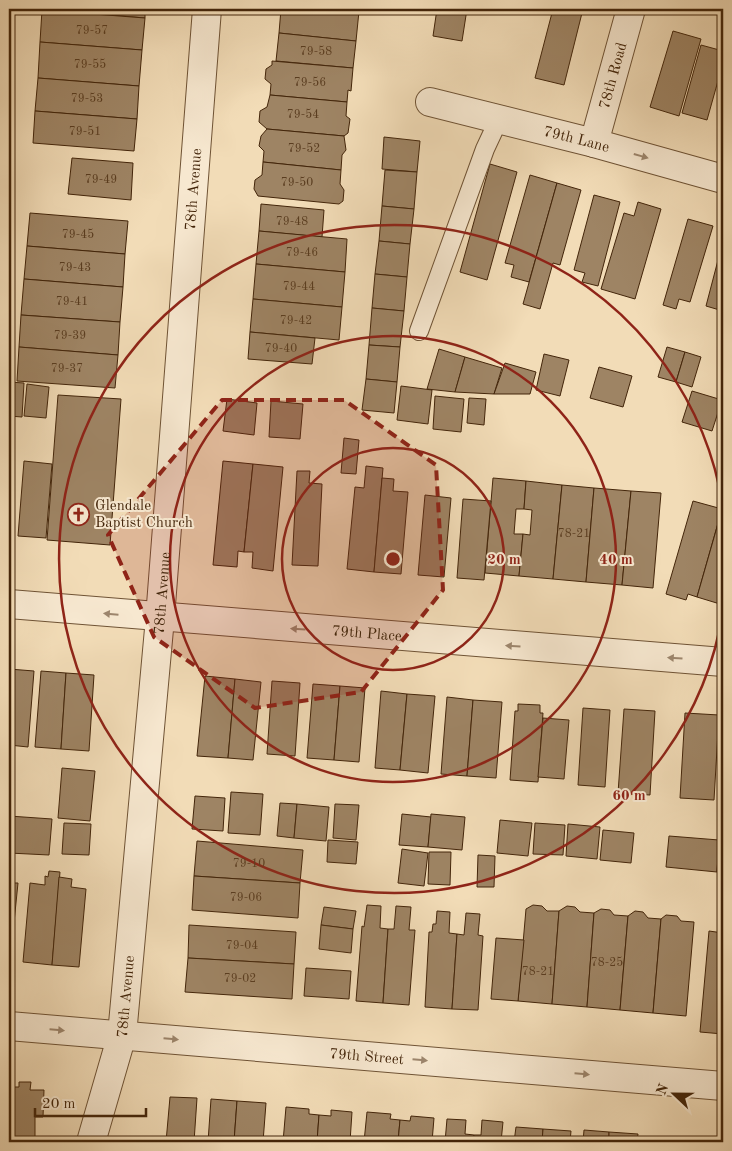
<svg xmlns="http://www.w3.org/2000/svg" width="732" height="1151" viewBox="0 0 732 1151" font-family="'Old Standard TT',serif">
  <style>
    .building { fill: #9e8464; stroke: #43250a }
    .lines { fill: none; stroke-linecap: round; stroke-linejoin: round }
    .service-casing { stroke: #6f5335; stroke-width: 20 }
    .minor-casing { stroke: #6f5335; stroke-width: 30 }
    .service { stroke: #f7e8d0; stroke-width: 18 }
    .minor { stroke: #f7e8d0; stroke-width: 28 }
    .oneway { fill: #9d866d }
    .marked { fill: #8f2418; fill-opacity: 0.2; stroke: #8f2418; stroke-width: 4; stroke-dasharray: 10 6; stroke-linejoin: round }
    .ring { fill: none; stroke: #8f2418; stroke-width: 2.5 }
    .labels { text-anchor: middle; stroke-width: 4; stroke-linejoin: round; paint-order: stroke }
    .number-label { font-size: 12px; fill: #5a3d20 }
    .street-label { font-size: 15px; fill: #43250a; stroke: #f7e8d0 }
    .poi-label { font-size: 15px; fill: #43250a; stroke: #f7e8d0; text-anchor: start }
    .centre { fill: #8f2418; stroke: #f7e8d0; stroke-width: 2.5 }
    .ring-label { font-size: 15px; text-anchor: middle; font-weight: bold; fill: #8f2418; stroke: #f7e8d0; stroke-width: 4; stroke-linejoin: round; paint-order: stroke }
  </style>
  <rect width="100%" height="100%" fill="#f2dcb7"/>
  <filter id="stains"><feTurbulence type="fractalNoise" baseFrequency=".004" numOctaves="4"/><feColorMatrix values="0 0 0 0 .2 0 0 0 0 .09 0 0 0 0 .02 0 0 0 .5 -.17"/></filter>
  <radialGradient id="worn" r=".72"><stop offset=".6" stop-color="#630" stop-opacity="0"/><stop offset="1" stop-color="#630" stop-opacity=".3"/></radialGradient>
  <!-- building -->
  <g class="building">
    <path d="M 42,9 L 145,9 L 145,18 Z"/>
    <path d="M 281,9 L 359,11 L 356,41 L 279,33 Z"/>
    <path d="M 331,9 L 372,9 L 368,12 Z"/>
    <path d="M 437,9 L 467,9 L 462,41 L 433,36 Z"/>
    <path d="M 553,9 L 583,9 L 564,85 L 535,78 Z"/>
    <path d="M 42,10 L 145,18 L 142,50 L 40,42 Z"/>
    <path d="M 673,31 L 701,39 L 679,116 L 650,107 Z"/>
    <path d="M 279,33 L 356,41 L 353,68 L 276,61 Z"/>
    <path d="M 40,42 L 142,50 L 139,86 L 38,78 Z"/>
    <path d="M 701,45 L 723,51 L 723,63 L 707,120 L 682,113 Z"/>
    <path d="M 272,61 L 353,68 L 351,91 L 348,90 L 347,102 L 270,95 L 271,84 L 265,79 L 266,69 L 272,65 Z"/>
    <path d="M 38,78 L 139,86 L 137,119 L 35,111 Z"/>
    <path d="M 270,95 L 347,102 L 346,116 L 350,119 L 348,133 L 344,136 L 267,129 L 259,122 L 260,111 L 267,107 Z"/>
    <path d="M 35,111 L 137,119 L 134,151 L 33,143 Z"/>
    <path d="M 267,129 L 344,136 L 346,150 L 342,155 L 341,170 L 263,162 L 264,151 L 259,146 L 261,136 Z"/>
    <path d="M 384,137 L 420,141 L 417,172 L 382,169 Z"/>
    <path d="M 72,158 L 133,163 L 131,200 L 68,194 Z"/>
    <path d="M 263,162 L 341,170 L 340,184 L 344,190 L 343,201 L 339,204 L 258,196 L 254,189 L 255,180 L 262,175 Z"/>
    <path d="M 490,164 L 517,172 L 487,280 L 460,272 Z"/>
    <path d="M 385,170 L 417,172 L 414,209 L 382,206 Z"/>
    <path d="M 530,175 L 557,183 L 529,282 L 511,277 L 514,265 L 505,263 Z"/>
    <path d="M 557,183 L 581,190 L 560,265 L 553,263 L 540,309 L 523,304 Z"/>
    <path d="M 594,195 L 620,202 L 598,286 L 582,282 L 585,273 L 574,270 Z"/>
    <path d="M 638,202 L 661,209 L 635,299 L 601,289 L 624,213 L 634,216 Z"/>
    <path d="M 261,204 L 324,210 L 322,237 L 259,231 Z"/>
    <path d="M 382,206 L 414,209 L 410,244 L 379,241 Z"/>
    <path d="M 30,213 L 128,221 L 125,254 L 27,246 Z"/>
    <path d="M 688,219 L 713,226 L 690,302 L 679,299 L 676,309 L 663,305 Z"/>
    <path d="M 259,231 L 347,239 L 345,272 L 256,264 Z"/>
    <path d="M 379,241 L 410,244 L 407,277 L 375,274 Z"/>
    <path d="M 723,241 L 723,311 L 706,306 Z"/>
    <path d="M 27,246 L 125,254 L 123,287 L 24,279 Z"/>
    <path d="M 256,264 L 345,272 L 342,307 L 253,299 Z"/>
    <path d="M 375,274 L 407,277 L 404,311 L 372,308 Z"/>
    <path d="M 24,279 L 123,287 L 120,322 L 21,315 Z"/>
    <path d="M 253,299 L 342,307 L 339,340 L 250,332 Z"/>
    <path d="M 372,308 L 404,311 L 400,347 L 369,345 Z"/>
    <path d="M 21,315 L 120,322 L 118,355 L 19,347 Z"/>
    <path d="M 250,332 L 315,338 L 312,364 L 248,359 Z"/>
    <path d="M 369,345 L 400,347 L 397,382 L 366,379 Z"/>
    <path d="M 19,347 L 118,355 L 115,388 L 17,381 Z"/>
    <path d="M 667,347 L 685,352 L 676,382 L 658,377 Z"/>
    <path d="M 439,349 L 465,357 L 455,392 L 427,389 Z"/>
    <path d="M 685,352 L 701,357 L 692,387 L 676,382 Z"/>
    <path d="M 544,354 L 569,360 L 560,396 L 536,390 Z"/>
    <path d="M 465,357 L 502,368 L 494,394 L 455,392 Z"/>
    <path d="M 505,363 L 536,372 L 530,394 L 494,394 Z"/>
    <path d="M 599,367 L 632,376 L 623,407 L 590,398 Z"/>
    <path d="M 366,379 L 397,382 L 394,413 L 362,410 Z"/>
    <path d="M 9,382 L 24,383 L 22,417 L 9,416 Z"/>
    <path d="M 27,384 L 49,387 L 46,418 L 24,416 Z"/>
    <path d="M 401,386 L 432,390 L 428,424 L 397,420 Z"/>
    <path d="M 692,391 L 722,400 L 712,431 L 682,422 Z"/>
    <path d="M 58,395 L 121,399 L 110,545 L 47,540 Z"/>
    <path d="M 435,396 L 464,399 L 461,432 L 433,429 Z"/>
    <path d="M 469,398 L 486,399 L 484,425 L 467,423 Z"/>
    <path d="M 227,399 L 257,403 L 254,435 L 223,431 Z"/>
    <path d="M 271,401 L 303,404 L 300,439 L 269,437 Z"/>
    <path d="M 344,438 L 359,440 L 356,474 L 341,473 Z"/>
    <path d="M 9,460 L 12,460 L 9,497 Z"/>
    <path d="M 24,461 L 52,464 L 46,538 L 18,536 Z"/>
    <path d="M 223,461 L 253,464 L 244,552 L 238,551 L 237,567 L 213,565 Z"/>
    <path d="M 253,464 L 283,467 L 273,571 L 252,568 L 253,552 L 244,552 Z"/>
    <path d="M 366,466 L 383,468 L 374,572 L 347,569 L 355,487 L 364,488 Z"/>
    <path d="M 297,471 L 310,471 L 309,483 L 322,484 L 318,566 L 292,565 Z"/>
    <path d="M 382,478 L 394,479 L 393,491 L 408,492 L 401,574 L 374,572 Z"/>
    <path d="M 493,478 L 526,481 L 524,509 L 516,509 L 514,534 L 523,534 L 519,576 L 485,573 Z"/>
    <path d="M 526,481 L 562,485 L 553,579 L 519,576 L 523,534 L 530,535 L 532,510 L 524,509 Z"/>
    <path d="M 562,485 L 594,488 L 586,582 L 553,579 Z"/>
    <path d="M 594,488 L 631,491 L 622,585 L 586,582 Z"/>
    <path d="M 631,491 L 661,493 L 653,588 L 622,585 Z"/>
    <path d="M 425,495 L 451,498 L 444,577 L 418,575 Z"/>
    <path d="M 463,499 L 491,501 L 484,580 L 457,578 Z"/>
    <path d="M 693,501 L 722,509 L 697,597 L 688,594 L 686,600 L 666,594 Z"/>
    <path d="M 723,506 L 723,597 L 720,604 L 697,597 Z"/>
    <path d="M 9,669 L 34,671 L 28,747 L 9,745 Z"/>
    <path d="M 41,671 L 66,673 L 61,749 L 35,747 Z"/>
    <path d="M 66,673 L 94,675 L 89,751 L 61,749 Z"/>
    <path d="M 205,676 L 235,679 L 228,758 L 197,756 Z"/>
    <path d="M 235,679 L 261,682 L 253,760 L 228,758 Z"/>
    <path d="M 272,681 L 300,683 L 295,756 L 267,754 Z"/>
    <path d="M 313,684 L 340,686 L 334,760 L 307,758 Z"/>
    <path d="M 340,686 L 365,688 L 359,762 L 334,760 Z"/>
    <path d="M 381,691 L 407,694 L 400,770 L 375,768 Z"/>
    <path d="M 407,694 L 435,696 L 428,773 L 400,770 Z"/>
    <path d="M 447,697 L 473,700 L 467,776 L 441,774 Z"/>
    <path d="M 473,700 L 502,702 L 496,778 L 467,776 Z"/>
    <path d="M 518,704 L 540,705 L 540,713 L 543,713 L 538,782 L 510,780 L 515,711 L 518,711 Z"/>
    <path d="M 583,708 L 610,710 L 605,787 L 578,785 Z"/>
    <path d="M 624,709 L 655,711 L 650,795 L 618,793 Z"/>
    <path d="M 685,713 L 719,715 L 714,800 L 680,798 Z"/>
    <path d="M 543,718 L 569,720 L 564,779 L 538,777 Z"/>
    <path d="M 62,768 L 95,771 L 90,821 L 58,818 Z"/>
    <path d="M 231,792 L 263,794 L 260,835 L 228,833 Z"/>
    <path d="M 195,796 L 225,798 L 223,831 L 192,829 Z"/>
    <path d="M 280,803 L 297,804 L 294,838 L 277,836 Z"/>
    <path d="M 297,804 L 329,807 L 326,841 L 294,838 Z"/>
    <path d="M 335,804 L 359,805 L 356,840 L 333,838 Z"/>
    <path d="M 402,814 L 431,817 L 428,847 L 399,845 Z"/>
    <path d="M 431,814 L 465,817 L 462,850 L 428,847 Z"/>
    <path d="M 9,816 L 52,819 L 49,855 L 9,853 Z"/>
    <path d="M 500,820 L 532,823 L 528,856 L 497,853 Z"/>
    <path d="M 64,823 L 91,824 L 89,855 L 62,854 Z"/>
    <path d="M 535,823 L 565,825 L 563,855 L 533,854 Z"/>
    <path d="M 568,824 L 600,827 L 597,859 L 566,856 Z"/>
    <path d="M 603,830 L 634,833 L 631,863 L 600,860 Z"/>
    <path d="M 669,836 L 719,840 L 717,872 L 666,867 Z"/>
    <path d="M 328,840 L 358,842 L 356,864 L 327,862 Z"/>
    <path d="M 719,840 L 723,840 L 723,872 L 717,872 Z"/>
    <path d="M 197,841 L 303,850 L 300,883 L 194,876 Z"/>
    <path d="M 402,849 L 428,853 L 424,886 L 398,883 Z"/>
    <path d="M 429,852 L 451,852 L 450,885 L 428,884 Z"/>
    <path d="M 478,855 L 495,856 L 494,887 L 477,887 Z"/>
    <path d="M 49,871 L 60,872 L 52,965 L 23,962 L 30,883 L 45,885 L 45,876 L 48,877 Z"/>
    <path d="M 194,876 L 300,883 L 298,918 L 192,910 Z"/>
    <path d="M 59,877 L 72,879 L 71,887 L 86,889 L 79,967 L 52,965 Z"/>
    <path d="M 9,883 L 18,883 L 10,962 L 9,961 Z"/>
    <path d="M 367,905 L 381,906 L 380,928 L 388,929 L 383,1003 L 356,1001 L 362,926 L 364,927 Z"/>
    <path d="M 533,905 L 542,906 L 547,911 L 559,911 L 552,1004 L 518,1001 L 526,909 Z"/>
    <path d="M 396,906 L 411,907 L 409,930 L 415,930 L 409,1005 L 383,1003 L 388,929 L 394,929 Z"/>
    <path d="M 567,906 L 575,907 L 580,912 L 594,913 L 587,1007 L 552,1004 L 559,911 Z"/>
    <path d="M 324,907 L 356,911 L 353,929 L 321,925 Z"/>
    <path d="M 601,909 L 610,910 L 614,915 L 628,916 L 620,1010 L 587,1007 L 594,913 Z"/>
    <path d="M 437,911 L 450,912 L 449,933 L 457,934 L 452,1009 L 425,1007 L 429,932 L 432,932 L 433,924 L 436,924 Z"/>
    <path d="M 635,911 L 643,912 L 648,918 L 661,919 L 653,1013 L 620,1010 L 628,916 Z"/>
    <path d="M 466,913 L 480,914 L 478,935 L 483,936 L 478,1010 L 452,1009 L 457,934 L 464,935 Z"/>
    <path d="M 666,915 L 677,916 L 681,921 L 694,922 L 686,1016 L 653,1013 L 661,919 Z"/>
    <path d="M 189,925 L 296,932 L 294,964 L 188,958 Z"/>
    <path d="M 321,925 L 353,929 L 351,953 L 319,949 Z"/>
    <path d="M 709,931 L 723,933 L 723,1034 L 700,1032 Z"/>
    <path d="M 496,938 L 524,940 L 518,1001 L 491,999 Z"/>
    <path d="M 188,958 L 294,964 L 292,999 L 185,992 Z"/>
    <path d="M 306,968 L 351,971 L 349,999 L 304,996 Z"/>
    <path d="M 19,1082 L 31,1082 L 30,1090 L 44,1090 L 43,1117 L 35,1117 L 35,1142 L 9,1142 L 9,1087 L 19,1087 Z"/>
    <path d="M 170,1097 L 197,1098 L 194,1142 L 166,1142 Z"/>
    <path d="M 211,1099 L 237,1101 L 234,1142 L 208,1142 Z"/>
    <path d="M 237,1101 L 266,1103 L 263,1142 L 234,1142 Z"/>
    <path d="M 286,1107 L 309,1109 L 309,1114 L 319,1115 L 317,1142 L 283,1142 Z"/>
    <path d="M 331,1110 L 352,1112 L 350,1142 L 317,1142 L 319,1115 L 331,1116 Z"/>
    <path d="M 367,1112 L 391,1114 L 390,1119 L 400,1120 L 398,1142 L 364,1142 Z"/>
    <path d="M 411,1116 L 434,1118 L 432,1142 L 398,1142 L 400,1120 L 410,1121 Z"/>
    <path d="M 447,1119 L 466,1120 L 465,1134 L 474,1135 L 473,1142 L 445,1142 Z"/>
    <path d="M 482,1120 L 503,1122 L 501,1142 L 473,1142 L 474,1135 L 481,1135 Z"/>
    <path d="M 516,1127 L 543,1129 L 542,1142 L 514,1142 Z"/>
    <path d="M 543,1129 L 571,1131 L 570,1142 L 542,1142 Z"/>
    <path d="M 584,1130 L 609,1132 L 609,1142 L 583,1142 Z"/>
    <path d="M 609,1132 L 638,1134 L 637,1142 L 609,1142 Z"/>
    <path d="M 651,1138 L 677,1141 L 677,1142 L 651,1142 Z"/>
  </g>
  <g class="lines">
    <defs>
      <path id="service" d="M 419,331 L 485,149 L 499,119"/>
      <g id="minor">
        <path id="s1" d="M 430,102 L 594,143 L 723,179"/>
        <path id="s2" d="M 594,143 L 631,9"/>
        <path id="s3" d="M 9,604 L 723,662"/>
        <path id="s4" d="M 9,1026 L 723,1086"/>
        <path id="s5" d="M 91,1142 L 122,1035 L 160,618 L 207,9"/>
      </g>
    </defs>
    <!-- service casing -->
    <use href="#service" class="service-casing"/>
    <!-- minor casing -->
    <use href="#minor" class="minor-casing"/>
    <!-- service -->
    <use href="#service" class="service"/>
    <!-- minor -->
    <use href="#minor" class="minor"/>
  </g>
  <!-- one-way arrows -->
  <defs><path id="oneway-solid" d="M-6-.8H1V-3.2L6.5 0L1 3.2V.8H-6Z" transform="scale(1.25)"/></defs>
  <g class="oneway">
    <use href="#oneway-solid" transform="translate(641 156) rotate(16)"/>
    <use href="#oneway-solid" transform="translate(111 614) rotate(-175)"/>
    <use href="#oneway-solid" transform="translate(298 629) rotate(-176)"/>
    <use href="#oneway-solid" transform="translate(513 646) rotate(-176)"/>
    <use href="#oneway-solid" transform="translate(675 658) rotate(-176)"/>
    <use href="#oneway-solid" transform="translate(57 1030) rotate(5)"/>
    <use href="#oneway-solid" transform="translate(171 1039) rotate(5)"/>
    <use href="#oneway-solid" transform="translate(420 1060) rotate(5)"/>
    <use href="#oneway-solid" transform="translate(582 1074) rotate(5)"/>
  </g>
  <!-- marked area -->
  <path class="marked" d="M 222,400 L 344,400 L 436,465 L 443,590 L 361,692 L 255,708 L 154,637 L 108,535 Z"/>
  <!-- distance rings -->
  <g class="ring">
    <circle cx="393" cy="559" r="111"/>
    <circle cx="393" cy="559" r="223"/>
    <path d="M723 611A334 334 0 1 1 723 507"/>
  </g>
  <!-- icons -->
  <defs>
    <symbol id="church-ring" viewBox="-11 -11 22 22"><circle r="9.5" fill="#f7e8d0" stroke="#8f2418" stroke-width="1.5"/><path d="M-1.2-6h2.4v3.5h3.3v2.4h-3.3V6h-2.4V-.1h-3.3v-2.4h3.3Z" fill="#8f2418"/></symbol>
  </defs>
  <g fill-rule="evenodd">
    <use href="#church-ring" x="66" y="502" width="25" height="25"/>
  </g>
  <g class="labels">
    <!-- number labels -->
    <g class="number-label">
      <text x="92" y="34">79-57</text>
      <text x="316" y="55">79-58</text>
      <text x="90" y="68">79-55</text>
      <text x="310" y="86">79-56</text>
      <text x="87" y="102">79-53</text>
      <text x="303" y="118">79-54</text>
      <text x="85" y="135">79-51</text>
      <text x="304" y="152">79-52</text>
      <text x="101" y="183">79-49</text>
      <text x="297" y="186">79-50</text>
      <text x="292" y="225">79-48</text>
      <text x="78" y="238">79-45</text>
      <text x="302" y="256">79-46</text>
      <text x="75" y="271">79-43</text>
      <text x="299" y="290">79-44</text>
      <text x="72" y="305">79-41</text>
      <text x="296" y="324">79-42</text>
      <text x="70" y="339">79-39</text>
      <text x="281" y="352">79-40</text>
      <text x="67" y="372">79-37</text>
      <text x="574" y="537">78-21</text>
      <text x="249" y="867">79-10</text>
      <text x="246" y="901">79-06</text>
      <text x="242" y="949">79-04</text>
      <text x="607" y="966">78-25</text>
      <text x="538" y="975">78-21</text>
      <text x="240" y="982">79-02</text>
    </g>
    <!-- street labels -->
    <g class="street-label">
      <text dy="5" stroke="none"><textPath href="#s2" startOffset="70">78th Road</textPath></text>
      <text dy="5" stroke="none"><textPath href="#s1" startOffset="151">79th Lane</textPath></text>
      <text dy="5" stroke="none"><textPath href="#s5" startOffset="960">78th Avenue</textPath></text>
      <text dy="5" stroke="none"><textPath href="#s5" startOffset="555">78th Avenue</textPath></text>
      <text dy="5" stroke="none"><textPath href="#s3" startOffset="359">79th Place</textPath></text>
      <text dy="5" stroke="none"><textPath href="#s5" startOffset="150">78th Avenue</textPath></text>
      <text dy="5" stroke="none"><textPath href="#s4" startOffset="359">79th Street</textPath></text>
    </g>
    <!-- poi labels -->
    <g class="poi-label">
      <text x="95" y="510">Glendale<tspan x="95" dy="17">Baptist Church</tspan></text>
    </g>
  </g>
  <circle cx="393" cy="559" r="8" class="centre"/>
  <g class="ring-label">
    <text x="504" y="564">20 m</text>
    <text x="616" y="564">40 m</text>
    <text x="629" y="800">60 m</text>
  </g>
  <!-- margin -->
  <rect width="732" height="1151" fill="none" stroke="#f2dcb7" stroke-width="30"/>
  <rect x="10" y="10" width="712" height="1131" fill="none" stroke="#43250a" stroke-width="2.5"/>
  <rect x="15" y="15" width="702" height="1121" fill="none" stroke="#43250a"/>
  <!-- north arrow -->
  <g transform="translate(674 1094) rotate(292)" stroke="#f7e8d0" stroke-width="4" paint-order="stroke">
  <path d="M0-4L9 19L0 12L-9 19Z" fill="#43250a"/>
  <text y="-8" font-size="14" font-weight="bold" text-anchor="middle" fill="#43250a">N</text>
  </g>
  <!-- scale -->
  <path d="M35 1108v8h111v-8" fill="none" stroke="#43250a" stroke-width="2.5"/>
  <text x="42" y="1108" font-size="15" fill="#43250a" stroke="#f7e8d0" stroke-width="4" paint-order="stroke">20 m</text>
  <rect width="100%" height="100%" filter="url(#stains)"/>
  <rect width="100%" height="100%" fill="url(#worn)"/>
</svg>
